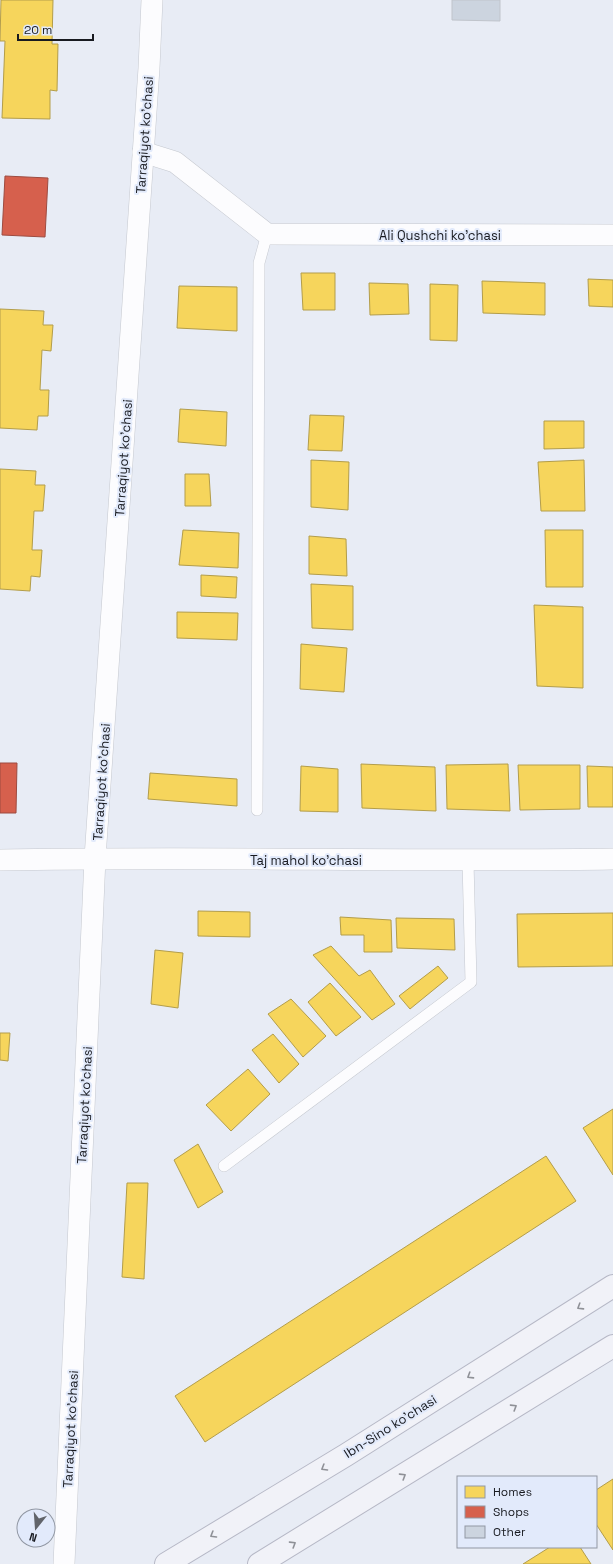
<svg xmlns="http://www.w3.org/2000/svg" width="613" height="1564" viewBox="0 0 613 1564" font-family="'Space Grotesk',sans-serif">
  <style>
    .homes { fill: #f6d55c; stroke: #b39d4a }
    .shops { fill: #d6604d; stroke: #9d4b40 }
    .building { fill: #ccd4df; stroke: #c0c4cb }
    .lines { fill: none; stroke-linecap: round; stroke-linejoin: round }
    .lane-casing { stroke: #c5c8cf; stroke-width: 12 }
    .street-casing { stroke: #c5c8cf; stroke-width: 22 }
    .primary-casing { stroke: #b6b8c6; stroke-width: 24 }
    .lane { stroke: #fcfcfe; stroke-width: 11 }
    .street { stroke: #fcfcfe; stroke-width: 21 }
    .primary { stroke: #f1f2f8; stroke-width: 22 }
    .oneway { stroke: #8f9197 }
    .labels { text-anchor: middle; stroke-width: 4; stroke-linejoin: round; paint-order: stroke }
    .street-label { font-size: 13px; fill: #181a20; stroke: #e2eafb }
  </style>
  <rect width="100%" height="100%" fill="#e8ecf5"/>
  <!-- homes -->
  <g class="homes">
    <path d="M 1,0 L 53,0 L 52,44 L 58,44 L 57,91 L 50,90 L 50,119 L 2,118 L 5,41 L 0,41 Z"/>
    <path d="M 301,273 L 335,273 L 335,310 L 303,310 Z"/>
    <path d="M 588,279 L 613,280 L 613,307 L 589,306 Z"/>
    <path d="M 482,281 L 545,283 L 545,315 L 483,313 Z"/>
    <path d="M 369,283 L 408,284 L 409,314 L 370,315 Z"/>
    <path d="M 430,284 L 458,285 L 457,341 L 430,340 Z"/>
    <path d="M 179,286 L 237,287 L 237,331 L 177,328 Z"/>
    <path d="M 0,309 L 44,311 L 43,325 L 53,325 L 51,351 L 42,350 L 40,390 L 49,390 L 48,416 L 38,416 L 37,430 L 0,428 Z"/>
    <path d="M 180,409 L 227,412 L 226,446 L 178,442 Z"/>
    <path d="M 310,415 L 344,416 L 342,451 L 308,450 Z"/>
    <path d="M 544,421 L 584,421 L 584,448 L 544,449 Z"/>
    <path d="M 311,460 L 349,462 L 348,510 L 311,507 Z"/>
    <path d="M 584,460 L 585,511 L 541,511 L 538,462 Z"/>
    <path d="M 0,469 L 36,471 L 35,485 L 45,485 L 43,511 L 34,511 L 32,550 L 42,550 L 40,577 L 31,576 L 30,591 L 0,589 Z"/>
    <path d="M 185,474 L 209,474 L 211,506 L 185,506 Z"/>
    <path d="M 183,530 L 239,533 L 238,568 L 179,565 Z"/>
    <path d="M 545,530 L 583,530 L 583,587 L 546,587 Z"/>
    <path d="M 309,536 L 346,539 L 347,576 L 309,574 Z"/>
    <path d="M 201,575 L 237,577 L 236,598 L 201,596 Z"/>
    <path d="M 311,584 L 353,586 L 353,630 L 312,628 Z"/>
    <path d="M 534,605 L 583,607 L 583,688 L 537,686 Z"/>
    <path d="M 177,612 L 238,613 L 237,640 L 177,638 Z"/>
    <path d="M 301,644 L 347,648 L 344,692 L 300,689 Z"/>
    <path d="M 361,764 L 435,767 L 436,811 L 362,808 Z"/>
    <path d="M 508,764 L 510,811 L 447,809 L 446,765 Z"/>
    <path d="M 518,765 L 580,765 L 580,809 L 520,810 Z"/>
    <path d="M 301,766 L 338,769 L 338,812 L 300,811 Z"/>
    <path d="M 587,766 L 613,767 L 613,807 L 588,807 Z"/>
    <path d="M 150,773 L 237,779 L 237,806 L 148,799 Z"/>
    <path d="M 198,911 L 250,912 L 250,937 L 198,936 Z"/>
    <path d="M 613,913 L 613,966 L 518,967 L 517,914 Z"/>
    <path d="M 340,917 L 391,920 L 392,952 L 364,952 L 364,935 L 341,935 Z"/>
    <path d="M 396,918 L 454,919 L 455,950 L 397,948 Z"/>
    <path d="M 331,946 L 359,976 L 370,970 L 395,1004 L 372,1020 L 313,955 Z"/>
    <path d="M 155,950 L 183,953 L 178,1008 L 151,1004 Z"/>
    <path d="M 438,966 L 448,978 L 410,1009 L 399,996 Z"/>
    <path d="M 330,983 L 361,1017 L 336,1036 L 308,1002 Z"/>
    <path d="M 291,999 L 326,1036 L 303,1057 L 268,1014 Z"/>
    <path d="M 0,1033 L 10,1033 L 8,1061 L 0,1060 Z"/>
    <path d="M 273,1034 L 299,1064 L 279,1083 L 252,1050 Z"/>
    <path d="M 248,1069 L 270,1094 L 231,1131 L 206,1105 Z"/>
    <path d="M 613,1109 L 613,1175 L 583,1128 Z"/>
    <path d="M 198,1144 L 223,1192 L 198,1208 L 174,1160 Z"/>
    <path d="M 546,1156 L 576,1201 L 205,1442 L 175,1396 Z"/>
    <path d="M 127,1183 L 148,1183 L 144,1279 L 122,1277 Z"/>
    <path d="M 613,1479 L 613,1550 L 596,1524 L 596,1490 Z"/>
    <path d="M 550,1547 L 580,1547 L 591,1564 L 523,1564 Z"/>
  </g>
  <!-- shops -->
  <g class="shops">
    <path d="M 5,176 L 48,178 L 45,237 L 2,235 Z"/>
    <path d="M 0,763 L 17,763 L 16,813 L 0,813 Z"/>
  </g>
  <!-- building -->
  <path class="building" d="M 452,0 L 500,0 L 500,21 L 452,20 Z"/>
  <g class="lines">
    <defs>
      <g id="lane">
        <path d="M 257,810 L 259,263 L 267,234"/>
        <path d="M 224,1166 L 471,982 L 468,861"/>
      </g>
      <g id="street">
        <path d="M 143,152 L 175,162 L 267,234 L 613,235"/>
        <path d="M 0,860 C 204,856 409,862 613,859"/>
        <path d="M 64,1564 L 95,858 L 149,68 L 152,0"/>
      </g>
      <g id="primary">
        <path d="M 166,1564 L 346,1455 L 613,1286"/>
        <path d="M 259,1564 L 613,1346"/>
      </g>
    </defs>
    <!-- lane casing -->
    <use href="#lane" class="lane-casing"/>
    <!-- street casing -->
    <use href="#street" class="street-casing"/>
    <!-- primary casing -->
    <use href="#primary" class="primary-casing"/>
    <!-- lane -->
    <use href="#lane" class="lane"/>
    <!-- street -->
    <use href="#street" class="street"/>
    <!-- primary -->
    <use href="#primary" class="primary"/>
  </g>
  <!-- one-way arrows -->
  <defs><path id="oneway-chevron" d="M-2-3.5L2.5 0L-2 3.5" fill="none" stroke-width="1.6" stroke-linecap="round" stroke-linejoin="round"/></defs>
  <g class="oneway">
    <use href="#oneway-chevron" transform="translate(580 1307) rotate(148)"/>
    <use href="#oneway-chevron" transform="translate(470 1376) rotate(148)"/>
    <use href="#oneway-chevron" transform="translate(514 1407) rotate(-32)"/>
    <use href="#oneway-chevron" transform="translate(324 1468) rotate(149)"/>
    <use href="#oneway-chevron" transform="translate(403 1476) rotate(-32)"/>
    <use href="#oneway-chevron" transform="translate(213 1535) rotate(149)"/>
    <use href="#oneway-chevron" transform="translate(293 1544) rotate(-32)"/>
  </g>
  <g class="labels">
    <!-- street labels -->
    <g class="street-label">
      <text transform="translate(144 135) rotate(-86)" y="5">Tarraqiyot ko'chasi</text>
      <text x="440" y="240">Ali Qushchi ko'chasi</text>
      <text transform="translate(123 458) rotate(-86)" y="5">Tarraqiyot ko'chasi</text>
      <text transform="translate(101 782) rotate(-86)" y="5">Tarraqiyot ko'chasi</text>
      <text x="306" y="865">Taj mahol ko'chasi</text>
      <text transform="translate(84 1105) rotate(-87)" y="5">Tarraqiyot ko'chasi</text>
      <text transform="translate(390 1426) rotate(-32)" y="5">Ibn-Sino ko'chasi</text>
      <text transform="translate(70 1429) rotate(-87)" y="5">Tarraqiyot ko'chasi</text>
    </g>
  </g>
  <!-- legend -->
  <rect x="457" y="1476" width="140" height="72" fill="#e2eafb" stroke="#9197a3"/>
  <rect x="465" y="1486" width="20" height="12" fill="#f6d55c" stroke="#9197a3"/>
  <text x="493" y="1496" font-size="12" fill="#181a20">Homes</text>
  <rect x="465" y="1506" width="20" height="12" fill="#d6604d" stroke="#9197a3"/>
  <text x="493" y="1516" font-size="12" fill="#181a20">Shops</text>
  <rect x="465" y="1526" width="20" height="12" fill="#ccd4df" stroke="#9197a3"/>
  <text x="493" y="1536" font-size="12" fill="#181a20">Other</text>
  <!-- north arrow -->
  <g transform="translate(36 1528) rotate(197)"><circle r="19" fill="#e2eafb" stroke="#9197a3"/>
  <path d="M0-3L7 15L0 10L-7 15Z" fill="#61646b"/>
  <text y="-6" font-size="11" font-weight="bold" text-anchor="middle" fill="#181a20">N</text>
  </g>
  <!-- scale -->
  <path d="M18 34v6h75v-6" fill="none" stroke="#181a20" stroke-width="2"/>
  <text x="24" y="34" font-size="12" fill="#181a20" stroke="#e2eafb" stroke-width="3" paint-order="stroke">20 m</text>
</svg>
